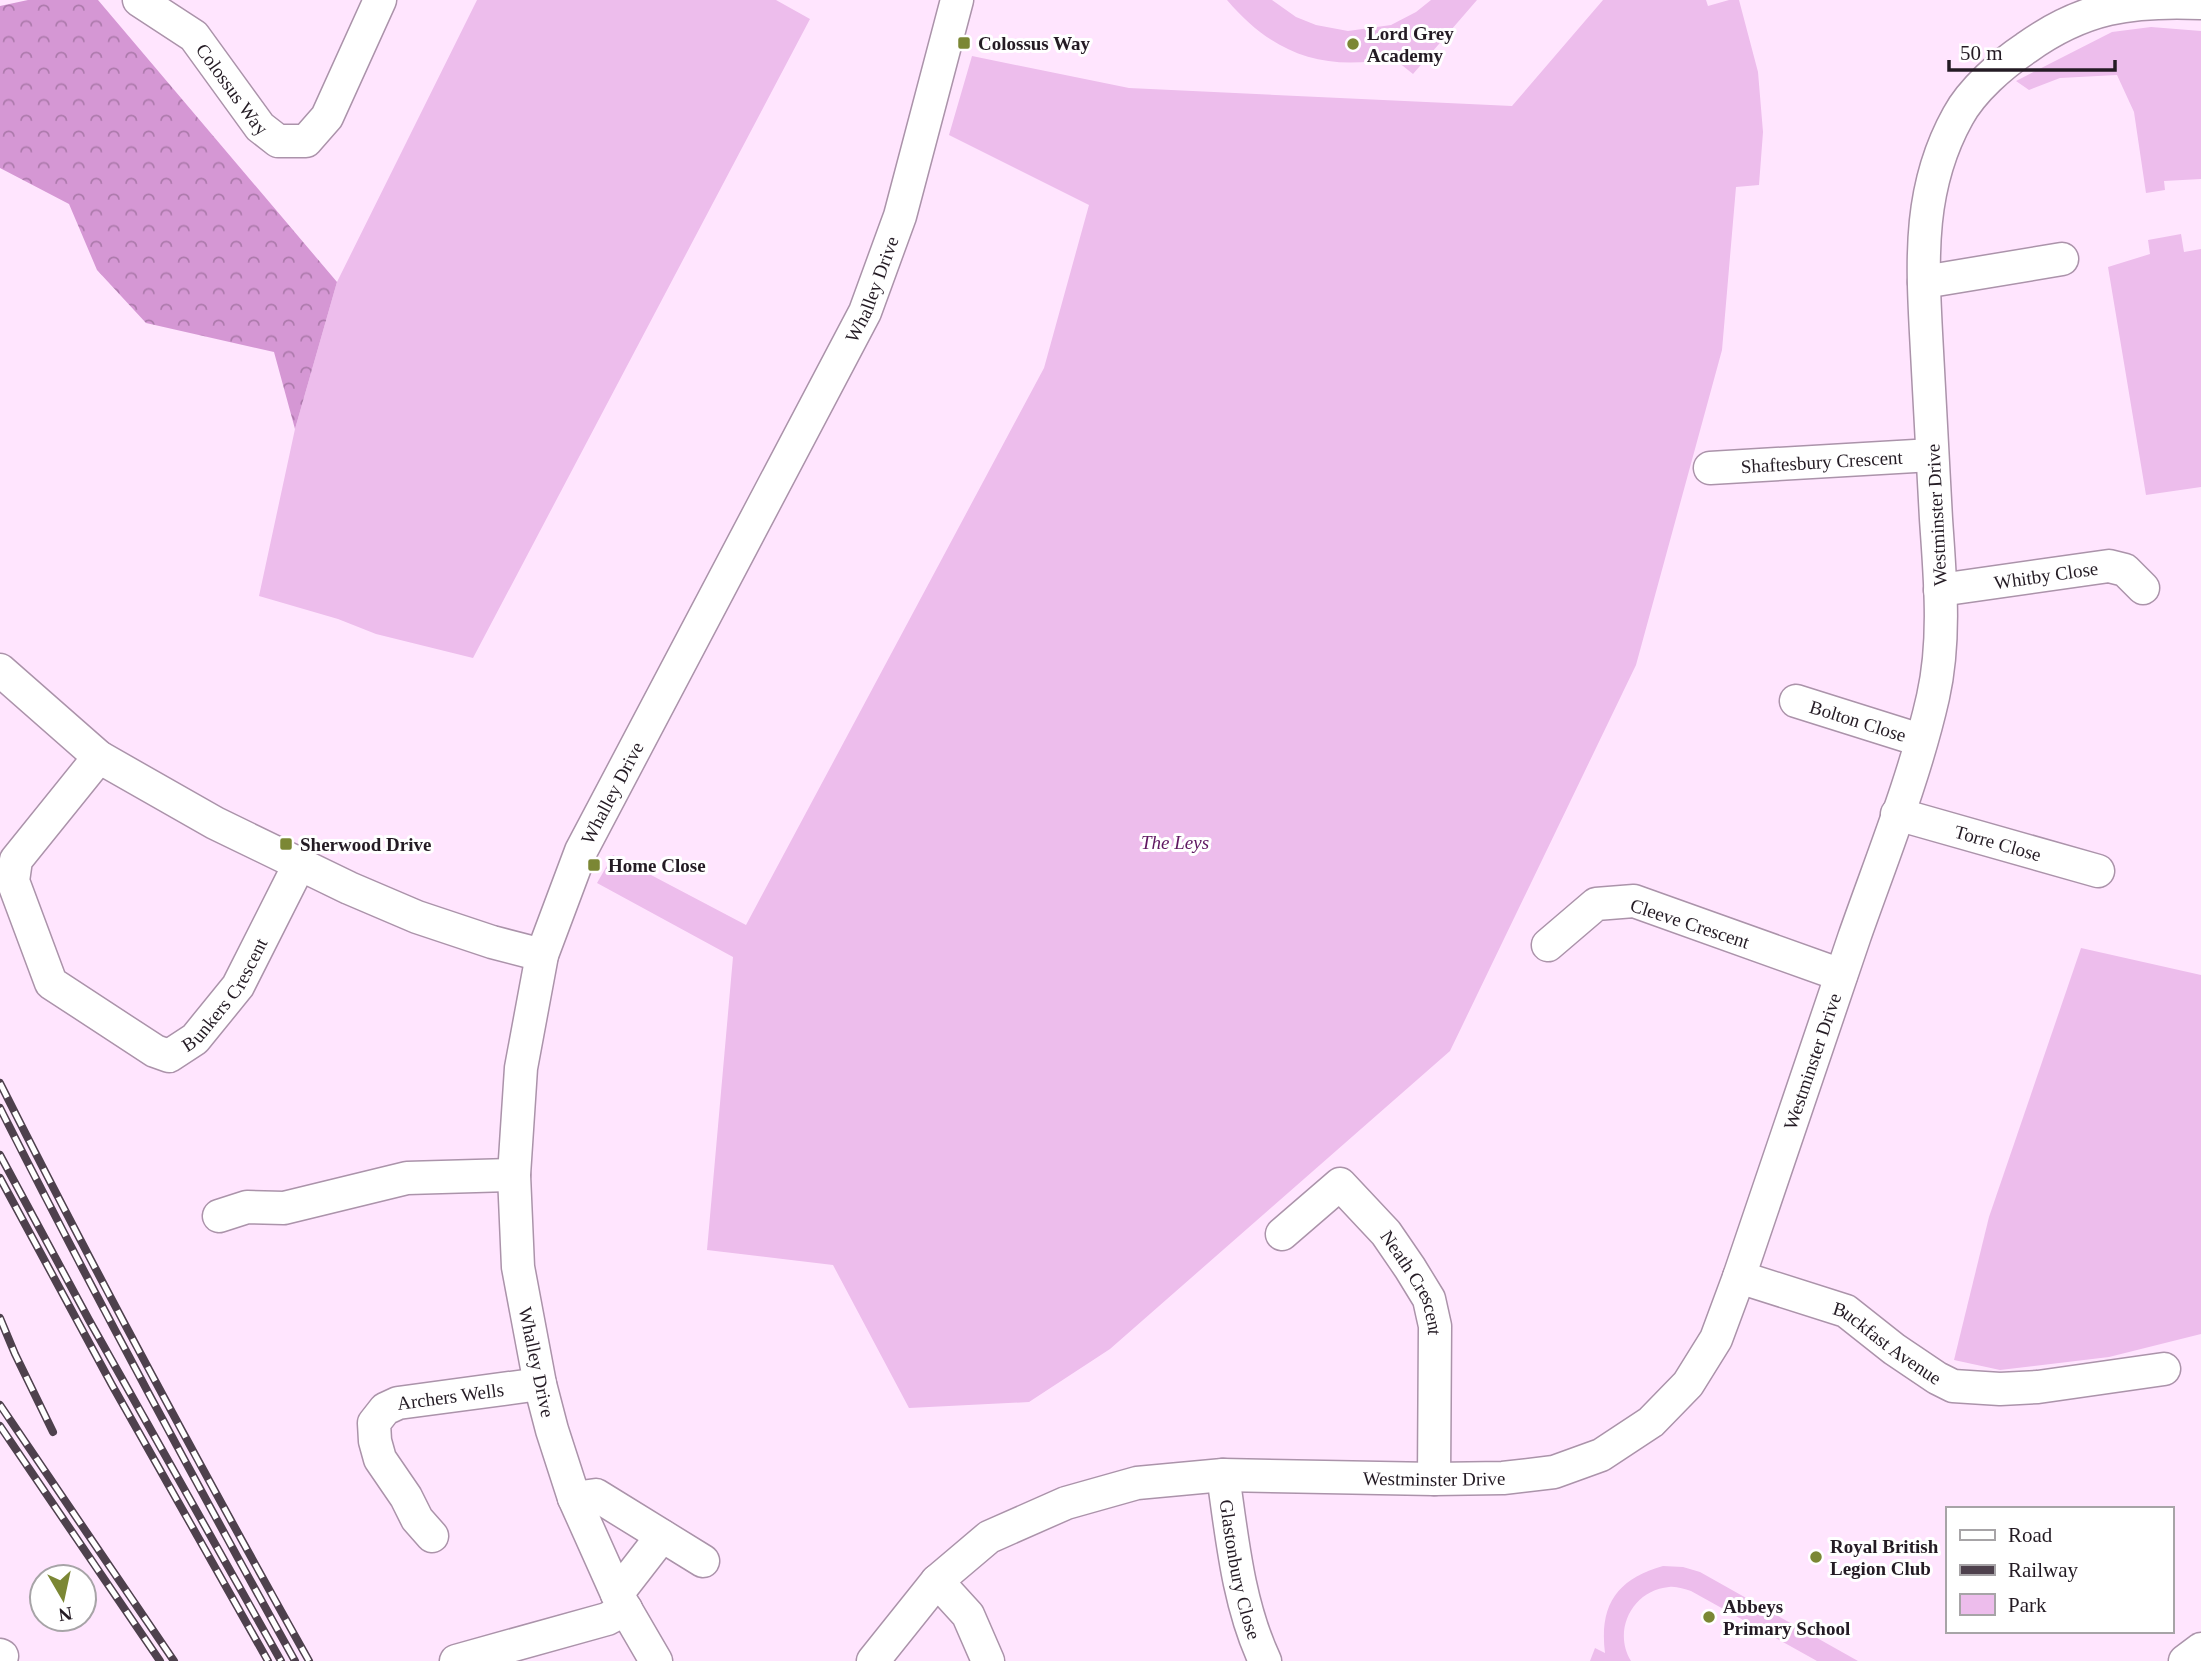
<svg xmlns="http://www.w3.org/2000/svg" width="2201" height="1661" viewBox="0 0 2201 1661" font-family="'Times New Roman',serif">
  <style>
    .green { fill: #edbdec }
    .forest { fill: url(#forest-crowns) }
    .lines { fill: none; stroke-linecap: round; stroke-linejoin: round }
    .minor-casing { stroke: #ab93aa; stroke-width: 35 }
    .minor { stroke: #fff; stroke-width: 32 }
    .rail-casing { stroke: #4e414d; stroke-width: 8 }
    .rail { stroke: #fff; stroke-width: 5; stroke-dasharray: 16; stroke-linecap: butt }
    .poi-dot { fill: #7b8734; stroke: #fff; stroke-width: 2.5 }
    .labels { text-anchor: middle; stroke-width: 6; stroke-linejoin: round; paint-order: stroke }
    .poi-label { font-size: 19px; font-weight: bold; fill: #241b24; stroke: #fff; text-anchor: start }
    .street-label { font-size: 19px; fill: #241b24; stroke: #fff }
    .park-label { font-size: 19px; font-style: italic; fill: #5f1761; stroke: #fff }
  </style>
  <defs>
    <pattern id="forest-crowns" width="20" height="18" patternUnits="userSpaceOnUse" patternTransform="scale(1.75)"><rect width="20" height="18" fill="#d597d4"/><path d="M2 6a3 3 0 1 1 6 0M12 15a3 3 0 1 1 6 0" fill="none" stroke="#ad7aac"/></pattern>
  </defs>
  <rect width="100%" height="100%" fill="#ffe5fe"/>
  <!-- green -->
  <g class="green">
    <path d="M 477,0 L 776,0 L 810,19 L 473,658 L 376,634 L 338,619 L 259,596 L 295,429 L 337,282 Z"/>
    <path d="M 1227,0 L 1272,0 L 1296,17 L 1316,25 L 1348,31 L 1391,25 L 1416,12 L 1431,0 L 1477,0 L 1413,74 L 1393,58 C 1323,72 1273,54 1227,0 Z"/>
    <path d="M 1603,0 L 1706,0 L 1708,6 L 1729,0 L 1739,0 L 1758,72 L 1763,132 L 1759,185 L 1736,187 L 1722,350 L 1636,665 L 1450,1051 L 1110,1349 L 1029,1402 L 909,1408 L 833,1265 L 707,1250 L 733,957 L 597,883 L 613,855 L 746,925 L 1044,368 L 1089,205 L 949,135 L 972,56 L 1129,88 L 1512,106 Z"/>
    <path d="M 2151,27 L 2201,31 L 2201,179 L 2164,181 L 2165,190 L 2146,193 L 2134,112 L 2117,75 L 2060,78 L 2029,90 L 2016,81 L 2112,32 Z"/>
    <path d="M 2181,234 L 2184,252 L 2201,249 L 2201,487 L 2146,495 L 2108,267 L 2150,254 L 2148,240 Z"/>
    <path d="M 2081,948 L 2201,975 L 2201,1334 L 2109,1357 L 2000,1370 L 1954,1360 L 1989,1217 Z"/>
    <path d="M 1663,1566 L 1683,1567 L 1700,1572 L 1858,1661 L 1817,1661 L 1691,1591 C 1684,1589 1676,1586 1669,1587 C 1633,1590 1612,1630 1631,1661 L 1590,1661 L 1595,1648 L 1605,1653 C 1599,1605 1617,1579 1663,1566 Z"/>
  </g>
  <!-- forest -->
  <path class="forest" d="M 28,0 L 98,0 L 337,282 L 295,429 L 274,352 L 146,323 L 97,270 L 69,204 L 0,168 L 0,6 Z"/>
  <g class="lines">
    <defs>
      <g id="minor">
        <path id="s1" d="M 139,0 L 194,36 L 260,127 L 278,141 L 306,141 L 327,117 L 380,0"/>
        <path d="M 1924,282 L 2062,259"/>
        <path id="s2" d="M 1710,468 L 1932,455"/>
        <path id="s3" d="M 1940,590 L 2109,566 L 2125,570 L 2143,588"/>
        <path d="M 0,670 L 99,757 L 215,823 L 349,888 L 417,917 L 492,942 L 542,955"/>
        <path id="s4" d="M 1796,701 L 1920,740"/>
        <path id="s5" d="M 99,757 L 16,860 L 13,881 L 51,983 L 155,1051 L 169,1056 L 195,1039 L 238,986 L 299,865"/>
        <path id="s6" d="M 1897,814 L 2098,871"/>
        <path d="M 1548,945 L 1596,904 L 1634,901 L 1841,975"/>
        <path d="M 219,1216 L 247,1207 L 284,1208 L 407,1178 L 514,1175"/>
        <path id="s7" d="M 1282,1234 L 1340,1184 L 1386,1233 L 1410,1268 L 1429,1299 L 1435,1326 L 1434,1479"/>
        <path id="s8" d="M 1739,1277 L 1846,1311 L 1894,1349 L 1937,1378 L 1953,1386 L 2000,1389 L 2038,1387 L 2164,1369"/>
        <path id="s9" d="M 1223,1475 C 1232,1537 1238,1604 1265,1661"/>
        <path d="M 574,1498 L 596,1495 L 703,1561"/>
        <path id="s10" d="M 432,1536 L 417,1519 L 406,1497 L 380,1459 L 375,1441 L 374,1423 L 385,1409 L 398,1403 L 540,1384"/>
        <path d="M 937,1581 L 968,1615 L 988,1661"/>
        <path d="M 617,1594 L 662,1536"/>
        <path d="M 0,1655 L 2,1656"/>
        <path d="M 456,1661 L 607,1619 L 626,1609"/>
        <path id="s11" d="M 656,1661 L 617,1594 L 574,1498 L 552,1430 L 540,1384 L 518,1267 L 514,1175 L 521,1068 L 542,955 L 581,851 L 865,312 L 900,216 L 957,0"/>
        <path id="s12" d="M 873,1661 L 937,1581 L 989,1537 L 1066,1503 L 1137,1483 L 1223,1475 L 1434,1479 L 1503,1478 L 1554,1472 L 1601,1455 L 1651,1422 L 1688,1384 L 1716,1339 L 1739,1277 C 1777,1164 1815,1051 1854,938 C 1881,861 1915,777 1933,697 C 1946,639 1940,578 1936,519 C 1933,457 1929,395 1926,333 C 1922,256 1919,186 1958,116 C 1972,90 2002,64 2026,48 C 2083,7 2131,0 2201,3"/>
        <path d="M 2185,1661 L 2201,1649"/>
      </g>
    </defs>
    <!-- minor casing -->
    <use href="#minor" class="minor-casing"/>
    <!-- minor -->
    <use href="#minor" class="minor"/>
    <defs>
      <g id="rail">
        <path d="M 0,1083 C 98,1278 202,1470 309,1661"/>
        <path d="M 0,1108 C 94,1294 193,1478 295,1661"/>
        <path d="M 0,1155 L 89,1320 L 281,1661"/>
        <path d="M 0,1178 L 112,1385 L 268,1661"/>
        <path d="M 0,1318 L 15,1354 L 53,1432"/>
        <path d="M 0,1405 L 174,1661"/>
        <path d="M 0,1426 L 160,1661"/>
      </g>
    </defs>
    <!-- rail casing -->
    <use href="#rail" class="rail-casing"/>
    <!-- rail -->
    <use href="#rail" class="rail"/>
  </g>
  <!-- markers -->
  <g class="poi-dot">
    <rect x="957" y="36" width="14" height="14" rx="3.5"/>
    <circle cx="1353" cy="44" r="7"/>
    <rect x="279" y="837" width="14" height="14" rx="3.5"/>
    <rect x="587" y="858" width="14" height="14" rx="3.5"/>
    <circle cx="1816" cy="1557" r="7"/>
    <circle cx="1709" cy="1617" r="7"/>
  </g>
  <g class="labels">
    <!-- poi labels -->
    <g class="poi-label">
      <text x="1367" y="40">Lord Grey<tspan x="1367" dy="22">Academy</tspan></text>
      <text x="978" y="50">Colossus Way</text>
      <text x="300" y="851">Sherwood Drive</text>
      <text x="608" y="872">Home Close</text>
      <text x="1830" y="1553">Royal British<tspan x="1830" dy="22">Legion Club</tspan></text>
      <text x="1723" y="1613">Abbeys<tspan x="1723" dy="22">Primary School</tspan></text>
    </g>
    <!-- street labels -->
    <g class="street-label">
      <text dy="7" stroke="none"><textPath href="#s1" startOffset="131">Colossus Way</textPath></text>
      <text dy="7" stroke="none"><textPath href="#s11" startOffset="1479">Whalley Drive</textPath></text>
      <text dy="7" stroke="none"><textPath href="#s2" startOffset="112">Shaftesbury Crescent</textPath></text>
      <text transform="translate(1936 515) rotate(-93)" y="7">Westminster Drive</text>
      <text dy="7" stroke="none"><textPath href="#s3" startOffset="107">Whitby Close</textPath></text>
      <text dy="7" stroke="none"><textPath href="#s4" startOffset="65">Bolton Close</textPath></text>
      <text dy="7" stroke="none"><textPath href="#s11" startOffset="912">Whalley Drive</textPath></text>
      <text dy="7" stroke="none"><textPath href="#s6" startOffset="105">Torre Close</textPath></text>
      <text transform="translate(1690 923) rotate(18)" y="7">Cleeve Crescent</text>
      <text dy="7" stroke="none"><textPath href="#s5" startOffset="486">Bunkers Crescent</textPath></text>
      <text dy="7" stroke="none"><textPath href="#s12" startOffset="1256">Westminster Drive</textPath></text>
      <text dy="7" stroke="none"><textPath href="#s7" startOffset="201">Neath Crescent</textPath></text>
      <text dy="7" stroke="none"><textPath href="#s8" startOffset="164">Buckfast Avenue</textPath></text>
      <text transform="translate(537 1362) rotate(78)" y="7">Whalley Drive</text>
      <text dy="7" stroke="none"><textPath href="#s10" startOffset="215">Archers Wells</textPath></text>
      <text dy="7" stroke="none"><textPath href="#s12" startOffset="626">Westminster Drive</textPath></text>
      <text dy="7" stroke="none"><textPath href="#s9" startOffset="96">Glastonbury Close</textPath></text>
    </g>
    <!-- park labels -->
    <g class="park-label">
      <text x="1175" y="849">The Leys</text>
    </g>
  </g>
  <!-- legend -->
  <rect x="1946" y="1507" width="228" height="126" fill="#ffffff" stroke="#a7a4a7" stroke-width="2"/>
  <rect x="1960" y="1530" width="35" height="10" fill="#ffffff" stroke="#a7a4a7" stroke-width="2"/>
  <text x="2008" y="1542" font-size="21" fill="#241b24">Road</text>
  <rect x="1960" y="1565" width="35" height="10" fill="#4e414d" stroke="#a7a4a7" stroke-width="2"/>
  <text x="2008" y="1577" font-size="21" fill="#241b24">Railway</text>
  <rect x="1960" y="1594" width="35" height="21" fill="#edbdec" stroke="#a7a4a7" stroke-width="2"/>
  <text x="2008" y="1612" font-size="21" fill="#241b24">Park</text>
  <!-- north arrow -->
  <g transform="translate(63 1598) rotate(171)"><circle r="33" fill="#ffffff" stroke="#a7a4a7" stroke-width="2"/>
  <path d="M0-5L12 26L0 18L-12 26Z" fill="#7b8734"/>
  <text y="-10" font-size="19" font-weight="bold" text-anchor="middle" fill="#241b24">N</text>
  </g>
  <!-- scale -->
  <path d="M1949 60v10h166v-10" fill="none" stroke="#241b24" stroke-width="3.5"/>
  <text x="1960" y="60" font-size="21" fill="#241b24" stroke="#ffffff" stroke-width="5" paint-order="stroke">50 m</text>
</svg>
